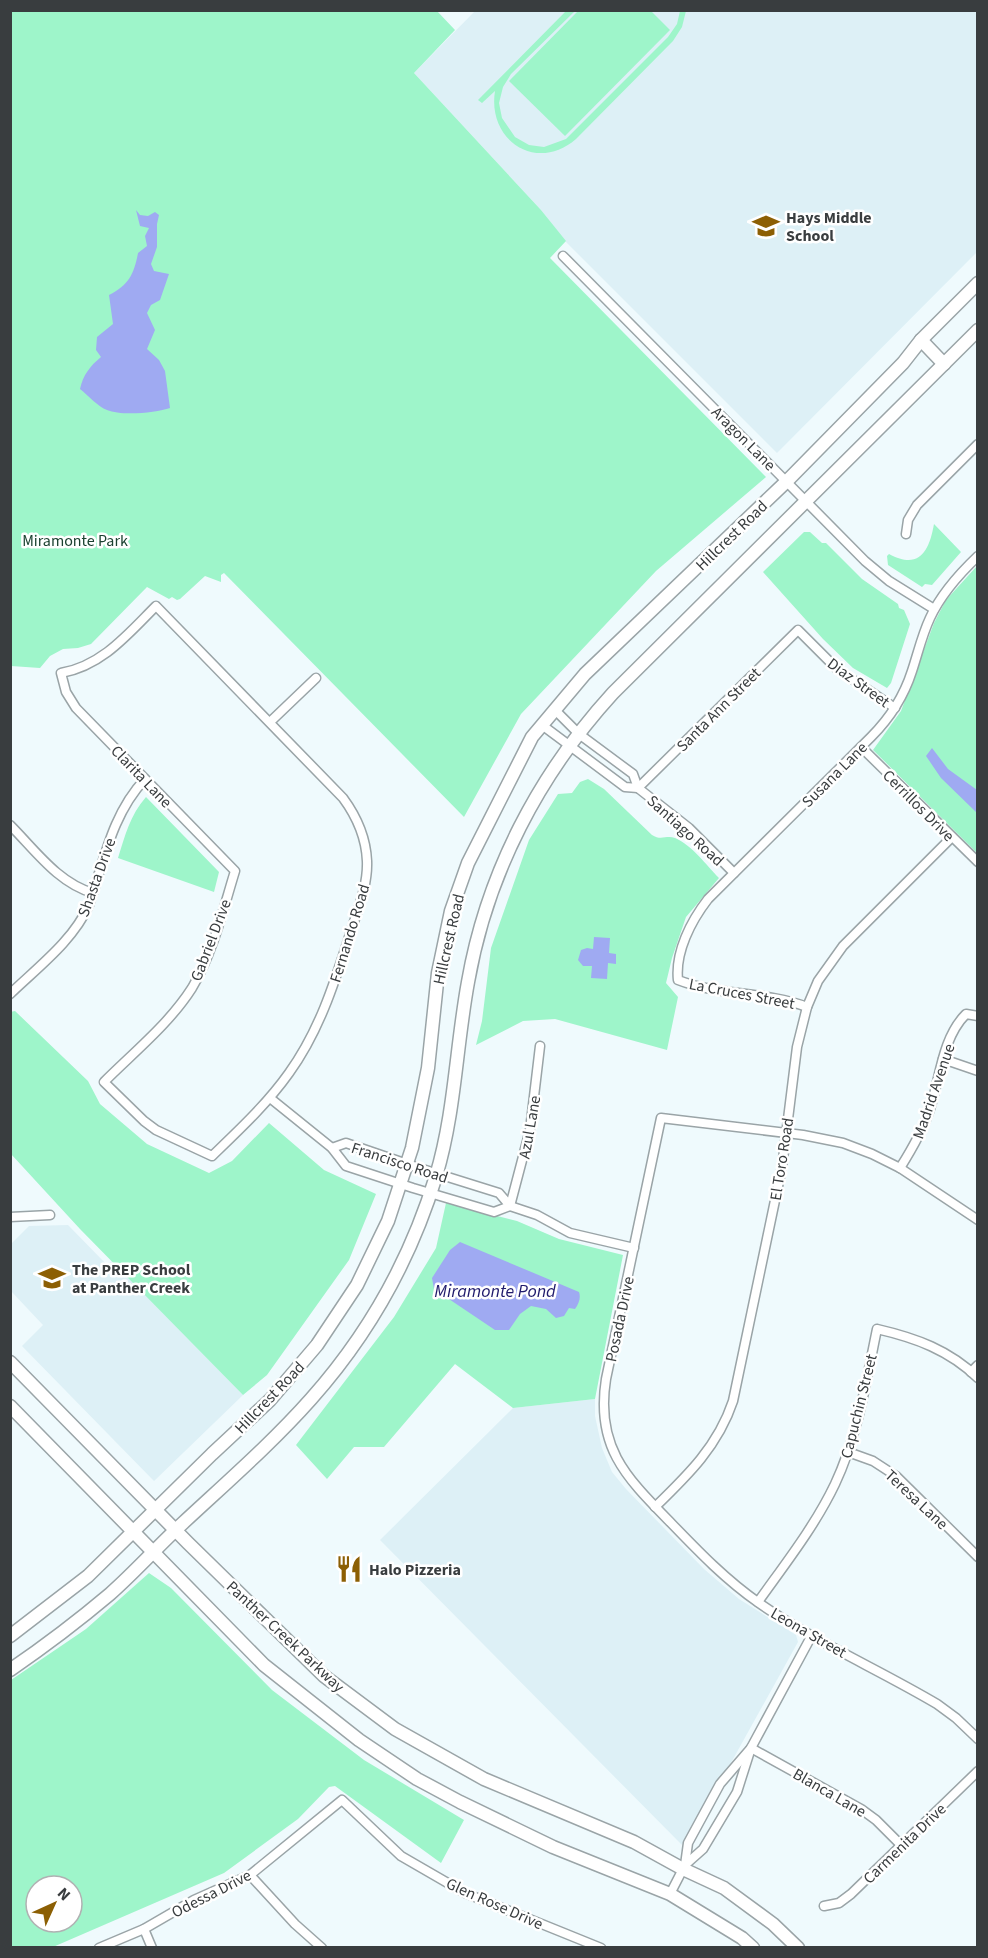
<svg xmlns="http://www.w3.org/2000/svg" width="988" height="1958" viewBox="0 0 988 1958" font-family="'Source Sans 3',sans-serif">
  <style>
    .built { fill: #ddf0f6 }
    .green { fill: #9ef5ca; fill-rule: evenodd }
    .water { fill: #9faaf2 }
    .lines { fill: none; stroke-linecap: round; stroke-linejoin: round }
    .street-casing { stroke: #9aa4a7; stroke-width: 11 }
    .secondary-casing { stroke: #9aa4a7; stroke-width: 15 }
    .street { stroke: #fff; stroke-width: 8 }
    .secondary { stroke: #fff; stroke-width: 12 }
    .labels { text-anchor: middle; stroke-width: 5; stroke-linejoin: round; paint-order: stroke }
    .poi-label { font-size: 16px; font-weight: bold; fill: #393d3f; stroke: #fff; text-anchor: start }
    .street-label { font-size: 16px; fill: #393d3f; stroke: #fff }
    .park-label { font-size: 16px; fill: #1b4130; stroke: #fff }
    .water-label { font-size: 18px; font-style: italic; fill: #201b6c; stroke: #fff }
  </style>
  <rect width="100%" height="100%" fill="#effafd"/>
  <!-- built -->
  <g class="built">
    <path d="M 475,11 L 977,11 L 977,252 L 777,453 L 566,242 L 541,210 L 414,73 Z"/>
    <path d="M 68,1225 L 107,1265 L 112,1261 L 243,1395 L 154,1481 L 22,1346 L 43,1325 L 11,1291 L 11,1244 L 29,1226 Z"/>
    <path d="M 595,1399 L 595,1416 L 602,1448 L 612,1472 L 626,1489 L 704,1569 L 739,1599 L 796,1635 L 798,1642 L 727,1770 L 716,1781 L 682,1845 L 380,1540 L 513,1408 Z"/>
  </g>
  <!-- green -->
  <g class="green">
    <path d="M 11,11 L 437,11 L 455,30 L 414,73 L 541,210 L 566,241 L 550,258 L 766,477 L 656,571 L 521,714 L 464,817 L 224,573 L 221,575 L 221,582 L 205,576 L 180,599 L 177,600 L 172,597 L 169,599 L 147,587 L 91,644 L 78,648 L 63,649 L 50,656 L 40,668 L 11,666 Z"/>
    <path d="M 566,11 L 575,11 L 511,74 L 503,87 L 499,103 L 502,118 L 515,137 L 529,145 L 544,147 L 566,139 L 668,37 L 677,24 L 680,11 L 686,11 L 682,27 L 673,41 L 576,139 C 537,173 487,141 495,91 L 482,103 L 478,100 Z"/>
    <path d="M 578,11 L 651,11 L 670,30 L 565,136 L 509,81 Z"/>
    <path d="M 934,524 L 961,552 L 932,585 L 925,584 L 922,587 L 888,565 L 887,556 L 889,554 C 919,570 929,552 934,524 Z"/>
    <path d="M 804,532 L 810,532 L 822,543 L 826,543 L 862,579 L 898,604 L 899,608 L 904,610 L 910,624 L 891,683 L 887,688 L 853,668 L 823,639 L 763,572 Z"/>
    <path d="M 977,566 L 977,853 L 873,750 L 901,711 L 934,623 L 946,600 Z"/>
    <path d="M 588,779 L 604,789 L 652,835 C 661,841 666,835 675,838 C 692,845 706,865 719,878 L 686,917 L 672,958 L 666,983 L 678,997 L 667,1050 L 555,1019 L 523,1021 L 476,1045 L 482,1021 L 491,948 L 529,840 L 558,794 L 572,793 L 580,782 Z"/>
    <path d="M 146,797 L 219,872 L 214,892 L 118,858 C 125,836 130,815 146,797 Z"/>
    <path d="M 15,1011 L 88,1081 L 100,1104 L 147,1144 L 209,1173 L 232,1161 L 269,1123 L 324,1170 L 376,1194 L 349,1260 L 267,1375 L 243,1395 L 80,1229 L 11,1154 L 10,1012 Z"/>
    <path d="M 446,1203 L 517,1221 L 559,1239 L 623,1255 L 595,1399 L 513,1408 L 455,1364 L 384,1447 L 354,1447 L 327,1479 L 296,1445 L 394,1317 L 436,1248 Z"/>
    <path d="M 149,1573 L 171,1588 L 272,1690 L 364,1760 L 464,1820 L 441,1863 L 335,1786 L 329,1787 L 298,1819 L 224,1873 L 53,1947 L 11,1947 L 11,1680 L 86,1629 ZM 36,1886 L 72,1886 L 72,1922 L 36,1922 Z"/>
  </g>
  <!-- water -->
  <g class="water">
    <path d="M 136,210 L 140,215 L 148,216 L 155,212 L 159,215 L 157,224 L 157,247 L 151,264 L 154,271 L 169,274 L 160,300 L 151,305 L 147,313 L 155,330 L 147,349 L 159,360 L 165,371 L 170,408 C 156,413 121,416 107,410 C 98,407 88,395 80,389 C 83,375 90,366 101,357 L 96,350 L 97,337 L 113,324 L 109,295 C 129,285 134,274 138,253 L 147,246 L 145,236 L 149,228 L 140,226 Z"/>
    <path d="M 932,748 L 948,769 L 977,790 L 977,813 L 941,778 L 926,756 Z"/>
    <path d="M 594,937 L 610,938 L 609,953 L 616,954 L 616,964 L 608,963 L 607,979 L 591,978 L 592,966 L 583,966 L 578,960 L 581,950 L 587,948 L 593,949 Z"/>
    <path d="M 460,1242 L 579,1292 C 581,1298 579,1303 575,1309 L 569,1308 L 564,1316 L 556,1318 L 546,1309 L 531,1306 L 520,1314 L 509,1330 L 495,1330 L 434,1289 L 432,1278 L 450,1250 Z"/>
  </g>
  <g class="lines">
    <defs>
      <g id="street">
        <path d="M 563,256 L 865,561 L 889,581 L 934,609"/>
        <path d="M 906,534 L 908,520 L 917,505 L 978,444"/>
        <path d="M 156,606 L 343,798 C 357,817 366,838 367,861 C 368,885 358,909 351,931 C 335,981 320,1030 289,1073 C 267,1104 239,1130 212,1156 L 156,1130 L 144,1121 L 104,1082 C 134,1052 169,1024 192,988 C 213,953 223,910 235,871 L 76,708 L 66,692 L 61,673 C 102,666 128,634 156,606 Z"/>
        <path d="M 555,710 L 579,734 L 633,774 L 638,788 L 689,828 L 734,873"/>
        <path d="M 270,722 L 316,678"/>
        <path d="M 542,725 L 625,787 L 638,788"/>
        <path d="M 861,747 L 978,862"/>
        <path d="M 638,788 L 798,630 L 837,669 L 895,708"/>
        <path d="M 10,825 C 35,850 58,883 93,893"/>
        <path d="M 10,994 C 38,967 73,941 89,905 C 104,861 112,814 145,779"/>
        <path d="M 807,1007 C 765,991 719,996 678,980 C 675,952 691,921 708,899 L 871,737 C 890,718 904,696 912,671 C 918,653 922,635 930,618 C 941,594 958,575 978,556"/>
        <path d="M 943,1059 L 978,1071"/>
        <path d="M 270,1098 L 332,1148 L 346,1166 L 413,1188 L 494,1212 L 510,1206"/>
        <path d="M 332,1148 L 346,1143 L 419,1168 L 499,1193 L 510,1206 L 537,1215 L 570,1233 L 634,1248"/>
        <path d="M 900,1168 C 912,1149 923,1130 930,1109 C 940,1078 942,1038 966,1014 L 978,1016"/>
        <path d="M 510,1206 L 530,1130 L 540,1046"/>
        <path d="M 10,1217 L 50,1215"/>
        <path d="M 978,1220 L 900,1168 L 872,1154 L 843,1143 L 803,1135 L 661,1118 L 606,1379 C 595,1448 627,1478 672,1524 C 699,1552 726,1580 759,1603 C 815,1642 878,1669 937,1704 L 956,1718 L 978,1739"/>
        <path d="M 971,1372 L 978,1365"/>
        <path d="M 848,1452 L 873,1461 L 896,1476 L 978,1557"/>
        <path d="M 655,1507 C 688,1475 718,1446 733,1401 L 782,1167 L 797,1047 L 807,1007 L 818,981 L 843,946 L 952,837"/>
        <path d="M 758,1602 C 785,1564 815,1526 835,1484 C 858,1435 866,1382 877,1329 C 916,1338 949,1350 978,1378"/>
        <path d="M 751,1748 L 861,1809 L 876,1820 L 902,1846"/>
        <path d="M 685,1865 L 688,1843 L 720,1784 L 751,1748 L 812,1635"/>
        <path d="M 250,1875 L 295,1924 L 322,1948"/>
        <path d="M 670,1894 L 685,1865 L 703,1849 L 737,1792 L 750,1751"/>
        <path d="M 824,1906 L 839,1903 L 851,1894 L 978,1771"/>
        <path d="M 144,1929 L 152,1948"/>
        <path d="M 99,1948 L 144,1929 L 194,1900 L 250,1875 L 342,1800 L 401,1856 L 465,1893 L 601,1948"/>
      </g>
      <g id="secondary">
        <path d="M 921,340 L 944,364"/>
        <path d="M 10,1362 L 188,1543 L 324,1676 L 395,1729 L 484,1779 L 634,1842 L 683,1869 L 724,1888 L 773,1924 L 798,1948"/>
        <path d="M 10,1406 L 264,1665 L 359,1740 L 417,1779 L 460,1802 L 553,1847 L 670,1894 L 742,1938 L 753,1948"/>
        <path d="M 10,1636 L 88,1576 L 212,1454 L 270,1400 L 317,1345 L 357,1285 L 388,1221 L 412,1148 L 428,1068 L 438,973 L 451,911 L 468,863 L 532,737 L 585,674 L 787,481 L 903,363 L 921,340 L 978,283"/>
        <path d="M 10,1670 C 45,1646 78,1621 110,1594 C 135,1572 158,1546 183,1523 C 226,1483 272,1443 311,1399 C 368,1335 411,1258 436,1176 C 455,1113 456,1047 468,982 C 487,873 539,774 613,693 L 978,330"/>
      </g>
    </defs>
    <!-- street casing -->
    <use href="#street" class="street-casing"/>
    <!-- secondary casing -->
    <use href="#secondary" class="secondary-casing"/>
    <!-- street -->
    <use href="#street" class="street"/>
    <!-- secondary -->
    <use href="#secondary" class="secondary"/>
  </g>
  <!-- icons -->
  <defs>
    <symbol id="school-bare" viewBox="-9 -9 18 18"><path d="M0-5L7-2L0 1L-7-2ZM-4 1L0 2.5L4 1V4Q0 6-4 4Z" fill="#8c5f04" stroke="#fff" stroke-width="2.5" paint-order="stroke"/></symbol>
    <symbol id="restaurant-bare" viewBox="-9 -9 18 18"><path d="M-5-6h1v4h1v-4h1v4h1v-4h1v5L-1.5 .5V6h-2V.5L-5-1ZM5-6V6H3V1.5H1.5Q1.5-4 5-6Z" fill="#8c5f04" stroke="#fff" stroke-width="2.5" paint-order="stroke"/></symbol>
  </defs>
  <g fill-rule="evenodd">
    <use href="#school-bare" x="747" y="207" width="38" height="38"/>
    <use href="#school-bare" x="33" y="1259" width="38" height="38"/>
    <use href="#restaurant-bare" x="330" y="1550" width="38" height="38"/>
  </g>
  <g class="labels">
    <!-- poi labels -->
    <g class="poi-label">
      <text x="786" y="223">Hays Middle<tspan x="786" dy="18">School</tspan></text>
      <text x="72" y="1275">The PREP School<tspan x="72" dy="18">at Panther Creek</tspan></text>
      <text x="369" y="1575">Halo Pizzeria</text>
    </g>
    <!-- street labels -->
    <g class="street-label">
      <text transform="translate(744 438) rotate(45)" y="6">Aragon Lane</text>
      <text transform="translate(731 535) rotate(-44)" y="6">Hillcrest Road</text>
      <text transform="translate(859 682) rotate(36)" y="6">Diaz Street</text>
      <text transform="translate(718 709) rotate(-45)" y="6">Santa Ann Street</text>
      <text transform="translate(834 774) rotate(-45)" y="6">Susana Lane</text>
      <text transform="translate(142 776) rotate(46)" y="6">Clarita Lane</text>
      <text transform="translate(919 805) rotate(45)" y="6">Cerrillos Drive</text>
      <text transform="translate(686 830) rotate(42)" y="6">Santiago Road</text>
      <text transform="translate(96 877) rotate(-70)" y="6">Shasta Drive</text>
      <text transform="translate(349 933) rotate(-73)" y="6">Fernando Road</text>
      <text transform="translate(448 939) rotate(-77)" y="6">Hillcrest Road</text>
      <text transform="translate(210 940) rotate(-69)" y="6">Gabriel Drive</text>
      <text transform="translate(742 993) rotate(11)" y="6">La Cruces Street</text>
      <text transform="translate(933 1091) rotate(-71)" y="6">Madrid Avenue</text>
      <text transform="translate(529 1127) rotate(-80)" y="6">Azul Lane</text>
      <text transform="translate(781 1159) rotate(-81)" y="6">El Toro Road</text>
      <text transform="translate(400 1162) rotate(18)" y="6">Francisco Road</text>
      <text transform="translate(619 1319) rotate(-78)" y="6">Posada Drive</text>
      <text transform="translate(269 1397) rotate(-46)" y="6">Hillcrest Road</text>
      <text transform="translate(858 1406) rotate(-76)" y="6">Capuchin Street</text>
      <text transform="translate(917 1499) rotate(43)" y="6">Teresa Lane</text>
      <text transform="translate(809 1632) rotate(30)" y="6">Leona Street</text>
      <text transform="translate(286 1636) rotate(43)" y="6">Panther Creek Parkway</text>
      <text transform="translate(830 1792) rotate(30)" y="6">Blanca Lane</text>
      <text transform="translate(904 1843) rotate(-44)" y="6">Carmenita Drive</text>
      <text transform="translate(211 1893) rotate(-27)" y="6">Odessa Drive</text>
      <text transform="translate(495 1903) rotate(24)" y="6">Glen Rose Drive</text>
    </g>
    <!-- park labels -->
    <g class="park-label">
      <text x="75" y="546">Miramonte Park</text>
    </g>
    <!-- water labels -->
    <g class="water-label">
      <text x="495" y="1297">Miramonte Pond</text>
    </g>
  </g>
  <!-- border -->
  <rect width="988" height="1958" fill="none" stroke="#393d3f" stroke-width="24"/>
  <!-- north arrow -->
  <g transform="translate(54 1904) rotate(45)"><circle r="28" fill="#ffffff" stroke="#b0b1b2" stroke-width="1.5"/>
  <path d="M0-4.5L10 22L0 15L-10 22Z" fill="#8c5f04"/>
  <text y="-9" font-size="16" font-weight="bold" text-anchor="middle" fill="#393d3f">N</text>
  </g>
</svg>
